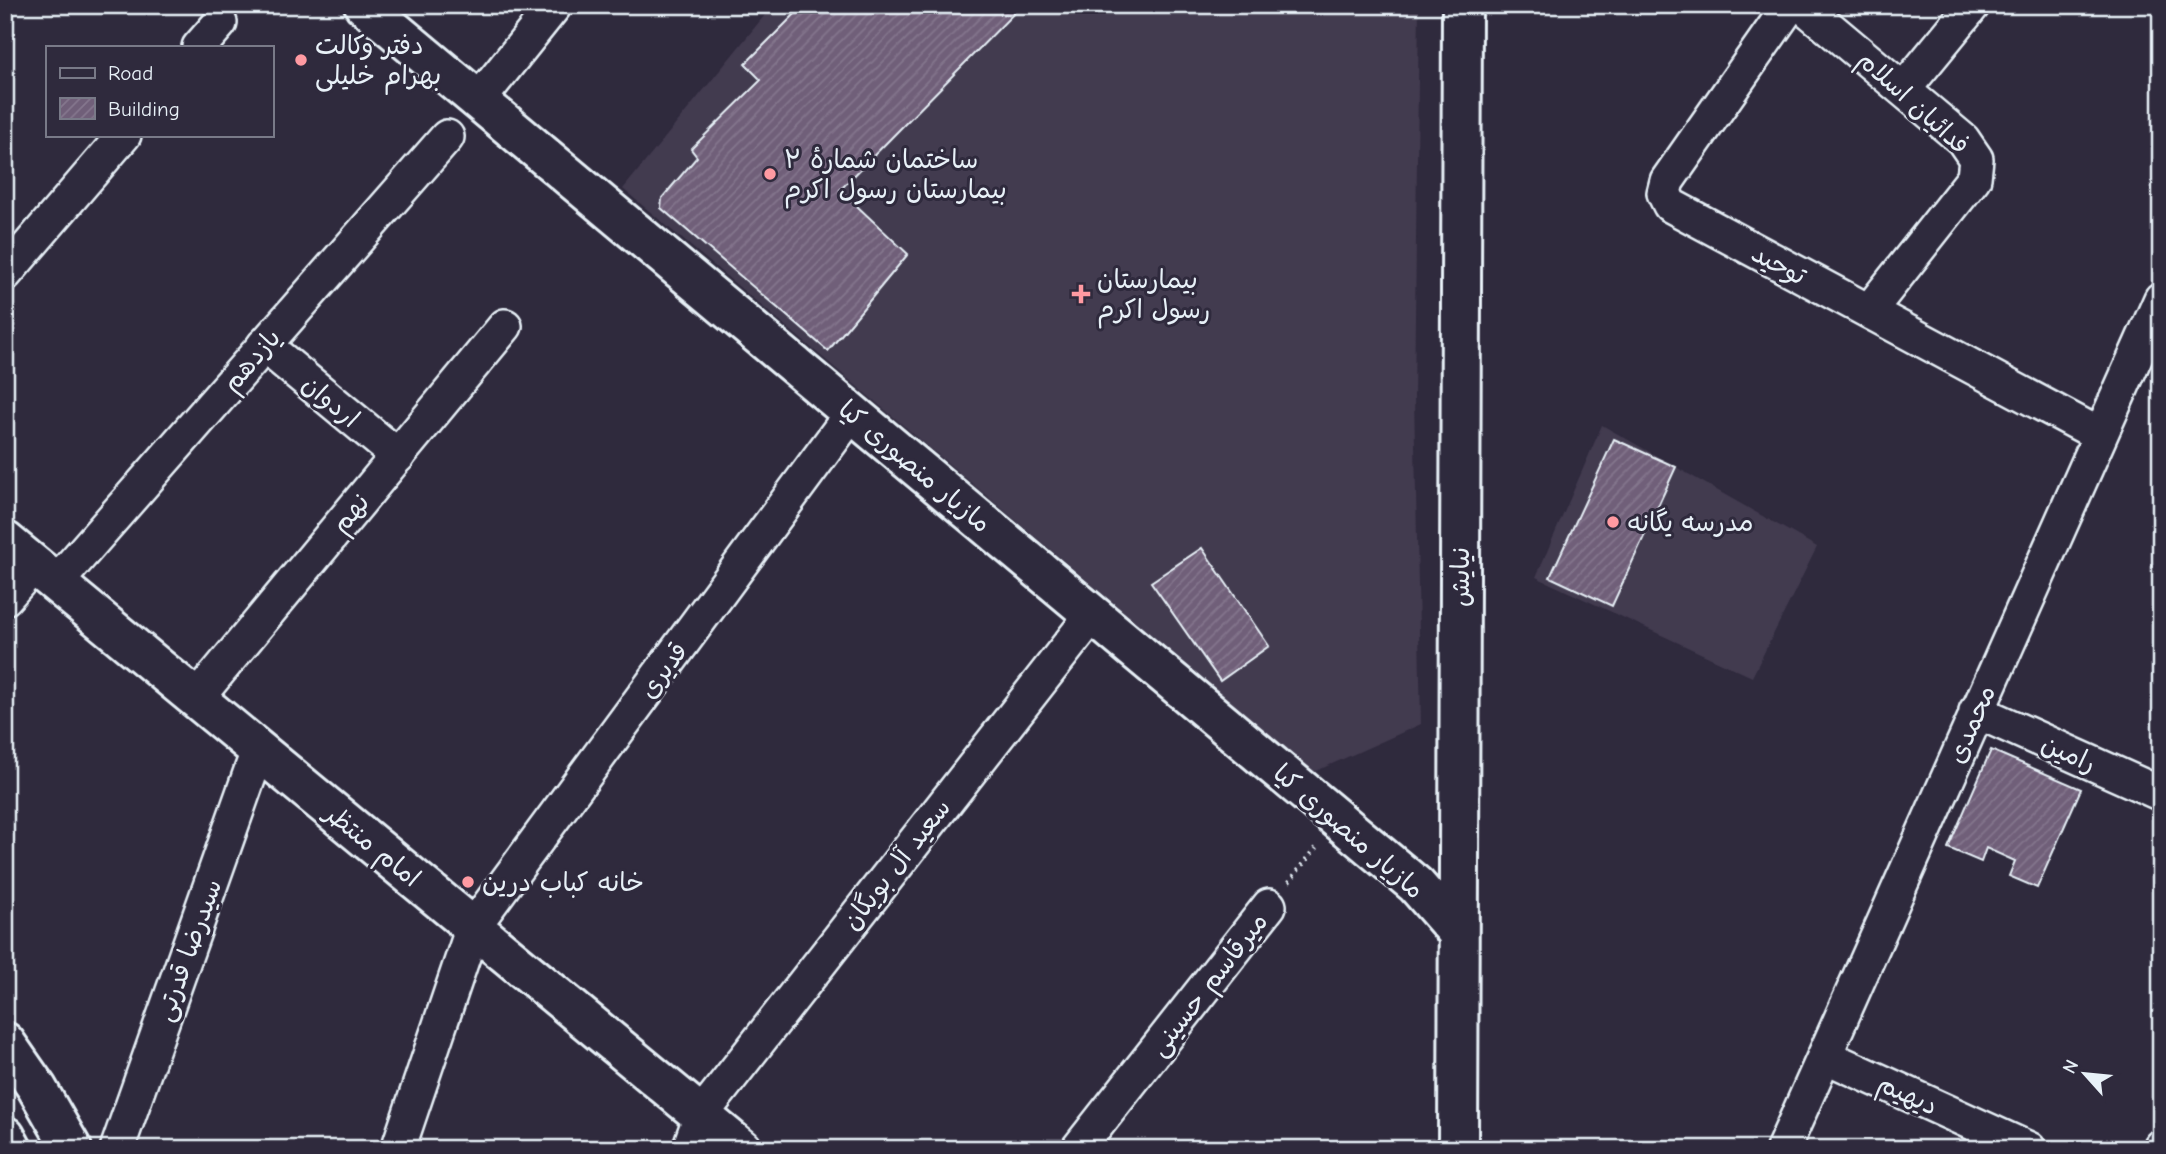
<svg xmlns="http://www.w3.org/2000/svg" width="2166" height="1154" viewBox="0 0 2166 1154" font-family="'Comic Neue','Playpen Sans Arabic',sans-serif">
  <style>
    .built { fill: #423a4f }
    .building { fill: url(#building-hatch); stroke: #e8f1f8; stroke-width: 2 }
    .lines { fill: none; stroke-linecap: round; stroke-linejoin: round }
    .minor-casing { stroke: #e8f1f8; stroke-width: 38 }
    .tertiary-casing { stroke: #e8f1f8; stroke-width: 44 }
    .secondary-casing { stroke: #e8f1f8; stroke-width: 44 }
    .path { stroke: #e8f1f8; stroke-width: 4.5; stroke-dasharray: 2 5; stroke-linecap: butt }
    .minor { stroke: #2f2a3d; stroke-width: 33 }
    .tertiary { stroke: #2f2a3d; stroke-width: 38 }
    .secondary { stroke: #2f2a3d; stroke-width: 38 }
    .poi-dot { fill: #ff9aa2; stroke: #2f2a3d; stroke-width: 2.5 }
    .labels { text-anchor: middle; stroke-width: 6; stroke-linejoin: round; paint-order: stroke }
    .poi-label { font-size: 26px; fill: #e8f1f8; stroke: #2f2a3d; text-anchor: start }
    .street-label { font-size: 26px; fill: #e8f1f8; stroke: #2f2a3d }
  </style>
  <defs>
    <pattern id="building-hatch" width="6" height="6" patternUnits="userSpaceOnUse" patternTransform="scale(1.75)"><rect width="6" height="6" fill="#705f79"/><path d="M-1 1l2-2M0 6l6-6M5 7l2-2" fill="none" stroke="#84768d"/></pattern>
  </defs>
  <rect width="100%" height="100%" fill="#2f2a3d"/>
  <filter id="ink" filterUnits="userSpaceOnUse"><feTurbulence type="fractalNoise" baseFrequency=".0143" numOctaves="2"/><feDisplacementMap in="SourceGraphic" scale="14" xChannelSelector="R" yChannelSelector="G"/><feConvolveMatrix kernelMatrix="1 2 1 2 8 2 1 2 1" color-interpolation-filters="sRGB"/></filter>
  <g filter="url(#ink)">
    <!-- built -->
    <g class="built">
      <path d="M 773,5 L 1419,5 L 1414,398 L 1421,724 L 1314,772 L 623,189 Z"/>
      <path d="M 1602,425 L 1817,547 L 1752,677 L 1536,577 Z"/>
    </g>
    <!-- building -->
    <g class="building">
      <path d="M 804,5 L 1022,5 L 840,190 L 908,254 L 828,351 L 661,208 L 662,198 L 697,157 L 691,149 L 761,80 L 745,64 Z"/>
      <path d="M 1614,439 L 1676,467 L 1612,606 L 1550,577 Z"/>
      <path d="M 1202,548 L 1269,646 L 1220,681 L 1151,582 Z"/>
      <path d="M 1991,750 L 2081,789 L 2037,888 L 2009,876 L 2015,861 L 1986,848 L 1981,862 L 1948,848 Z"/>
    </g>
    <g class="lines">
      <defs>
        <g id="minor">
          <path d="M 1790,5 L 1667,181 L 1664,193 L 1670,205 L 2100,435"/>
          <path d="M 1802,5 L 1963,140 L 1976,159 L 1974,178 L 1869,311"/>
          <path d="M 199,47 L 220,23"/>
          <path d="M 1904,89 L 1973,5"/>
          <path d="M 478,101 L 555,5"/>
          <path d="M 5,274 L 124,135"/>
          <path d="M 264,345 L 398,456"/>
          <path d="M 56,583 L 447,137"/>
          <path d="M 5,598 L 34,565"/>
          <path d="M 196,699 L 505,326"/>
          <path d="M 1976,711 L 2161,794"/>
          <path d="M 1825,1056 L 2029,1149"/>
          <path d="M 117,1149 L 258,751"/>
          <path d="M 398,1149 L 473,927 L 852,413"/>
          <path d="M 689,1149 L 701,1115 L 1093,614"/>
          <path d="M 1078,1149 L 1269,906"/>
          <path d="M 1783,1149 L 2161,299"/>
          <path d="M 2160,1149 L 2161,1146"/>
        </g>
        <g id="tertiary">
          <path d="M 364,5 L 1416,885 L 1458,933"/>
          <path d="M 5,1042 L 37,1088 L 72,1149"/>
          <path d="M 5,1136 L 12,1149"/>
        </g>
        <g id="secondary">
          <path d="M 5,541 L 742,1149"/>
          <path d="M 1458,1149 L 1462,5"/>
        </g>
      </defs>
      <!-- minor casing -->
      <use href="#minor" class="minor-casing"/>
      <!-- tertiary casing -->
      <use href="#tertiary" class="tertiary-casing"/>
      <!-- secondary casing -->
      <use href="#secondary" class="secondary-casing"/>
      <!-- path -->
      <path class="path" d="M 1289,882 L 1316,848"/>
      <!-- minor -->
      <use href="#minor" class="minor"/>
      <!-- tertiary -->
      <use href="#tertiary" class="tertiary"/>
      <!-- secondary -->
      <use href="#secondary" class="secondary"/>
    </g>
  </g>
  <!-- markers -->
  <g class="poi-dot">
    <circle cx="301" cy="60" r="7"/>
    <circle cx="770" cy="174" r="7"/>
    <path d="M1077.5 283.5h7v7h7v7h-7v7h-7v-7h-7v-7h7z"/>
    <circle cx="1613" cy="522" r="7"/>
    <circle cx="468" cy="882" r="7"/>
  </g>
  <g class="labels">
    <!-- poi labels -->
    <g class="poi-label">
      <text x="315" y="54">دفتر وکالت<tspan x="315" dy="30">بهرام خلیلی</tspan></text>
      <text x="784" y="168">ساختمان شمارهٔ ۲<tspan x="784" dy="30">بیمارستان رسول اکرم</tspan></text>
      <text x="1097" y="288">بیمارستان<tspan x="1097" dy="30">رسول اکرم</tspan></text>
      <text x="1627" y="531">مدرسه یگانه</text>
      <text x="482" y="891">خانه کباب درین</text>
    </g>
    <!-- street labels -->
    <g class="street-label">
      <text transform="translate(1914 102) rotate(42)" y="9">فدائیان اسلام</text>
      <text transform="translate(1779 264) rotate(28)" y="9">توحید</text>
      <text transform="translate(251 360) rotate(-49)" y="9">یازدهم</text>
      <text transform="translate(331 401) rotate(40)" y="9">اردوان</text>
      <text transform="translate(915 466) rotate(40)" y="9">مازیار منصوری کیا</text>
      <text transform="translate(350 513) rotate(-50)" y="9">نهم</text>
      <text transform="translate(1460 577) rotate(-90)" y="9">نیایش</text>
      <text transform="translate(663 670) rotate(-54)" y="9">قدیری</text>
      <text transform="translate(1971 724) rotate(-66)" y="9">محمدی</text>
      <text transform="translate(2069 753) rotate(24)" y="9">رامین</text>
      <text transform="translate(1349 831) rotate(41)" y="9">مازیار منصوری کیا</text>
      <text transform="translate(373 845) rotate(39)" y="9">امام منتظر</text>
      <text transform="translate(896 864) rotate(-52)" y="9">سعید آل بویگان</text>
      <text transform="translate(188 950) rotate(-70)" y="9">سیدرضا قدرتی</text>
      <text transform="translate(1208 984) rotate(-52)" y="9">میرقاسم حسینی</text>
      <text transform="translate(1908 1094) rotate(25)" y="9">دیهیم</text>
    </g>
  </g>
  <!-- margin -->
  <rect width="2166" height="1154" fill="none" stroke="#2f2a3d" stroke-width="28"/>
  <rect x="14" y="14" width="2138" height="1126" fill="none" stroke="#e8f1f8" stroke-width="2.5" filter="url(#ink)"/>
  <!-- legend -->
  <rect x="46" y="46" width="228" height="91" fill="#2f2a3d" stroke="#797a88" stroke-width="2"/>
  <rect x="60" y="68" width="35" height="10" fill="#2f2a3d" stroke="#797a88" stroke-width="2"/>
  <text x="108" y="80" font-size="21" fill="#e8f1f8">Road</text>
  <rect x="60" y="98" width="35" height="21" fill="url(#building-hatch)" stroke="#797a88" stroke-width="2"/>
  <text x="108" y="116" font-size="21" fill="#e8f1f8">Building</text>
  <!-- north arrow -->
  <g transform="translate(2085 1074) rotate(297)" stroke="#2f2a3d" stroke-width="5" paint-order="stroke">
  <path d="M0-5L12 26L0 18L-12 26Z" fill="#e8f1f8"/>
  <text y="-10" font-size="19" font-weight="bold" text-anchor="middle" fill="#e8f1f8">N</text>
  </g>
</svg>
